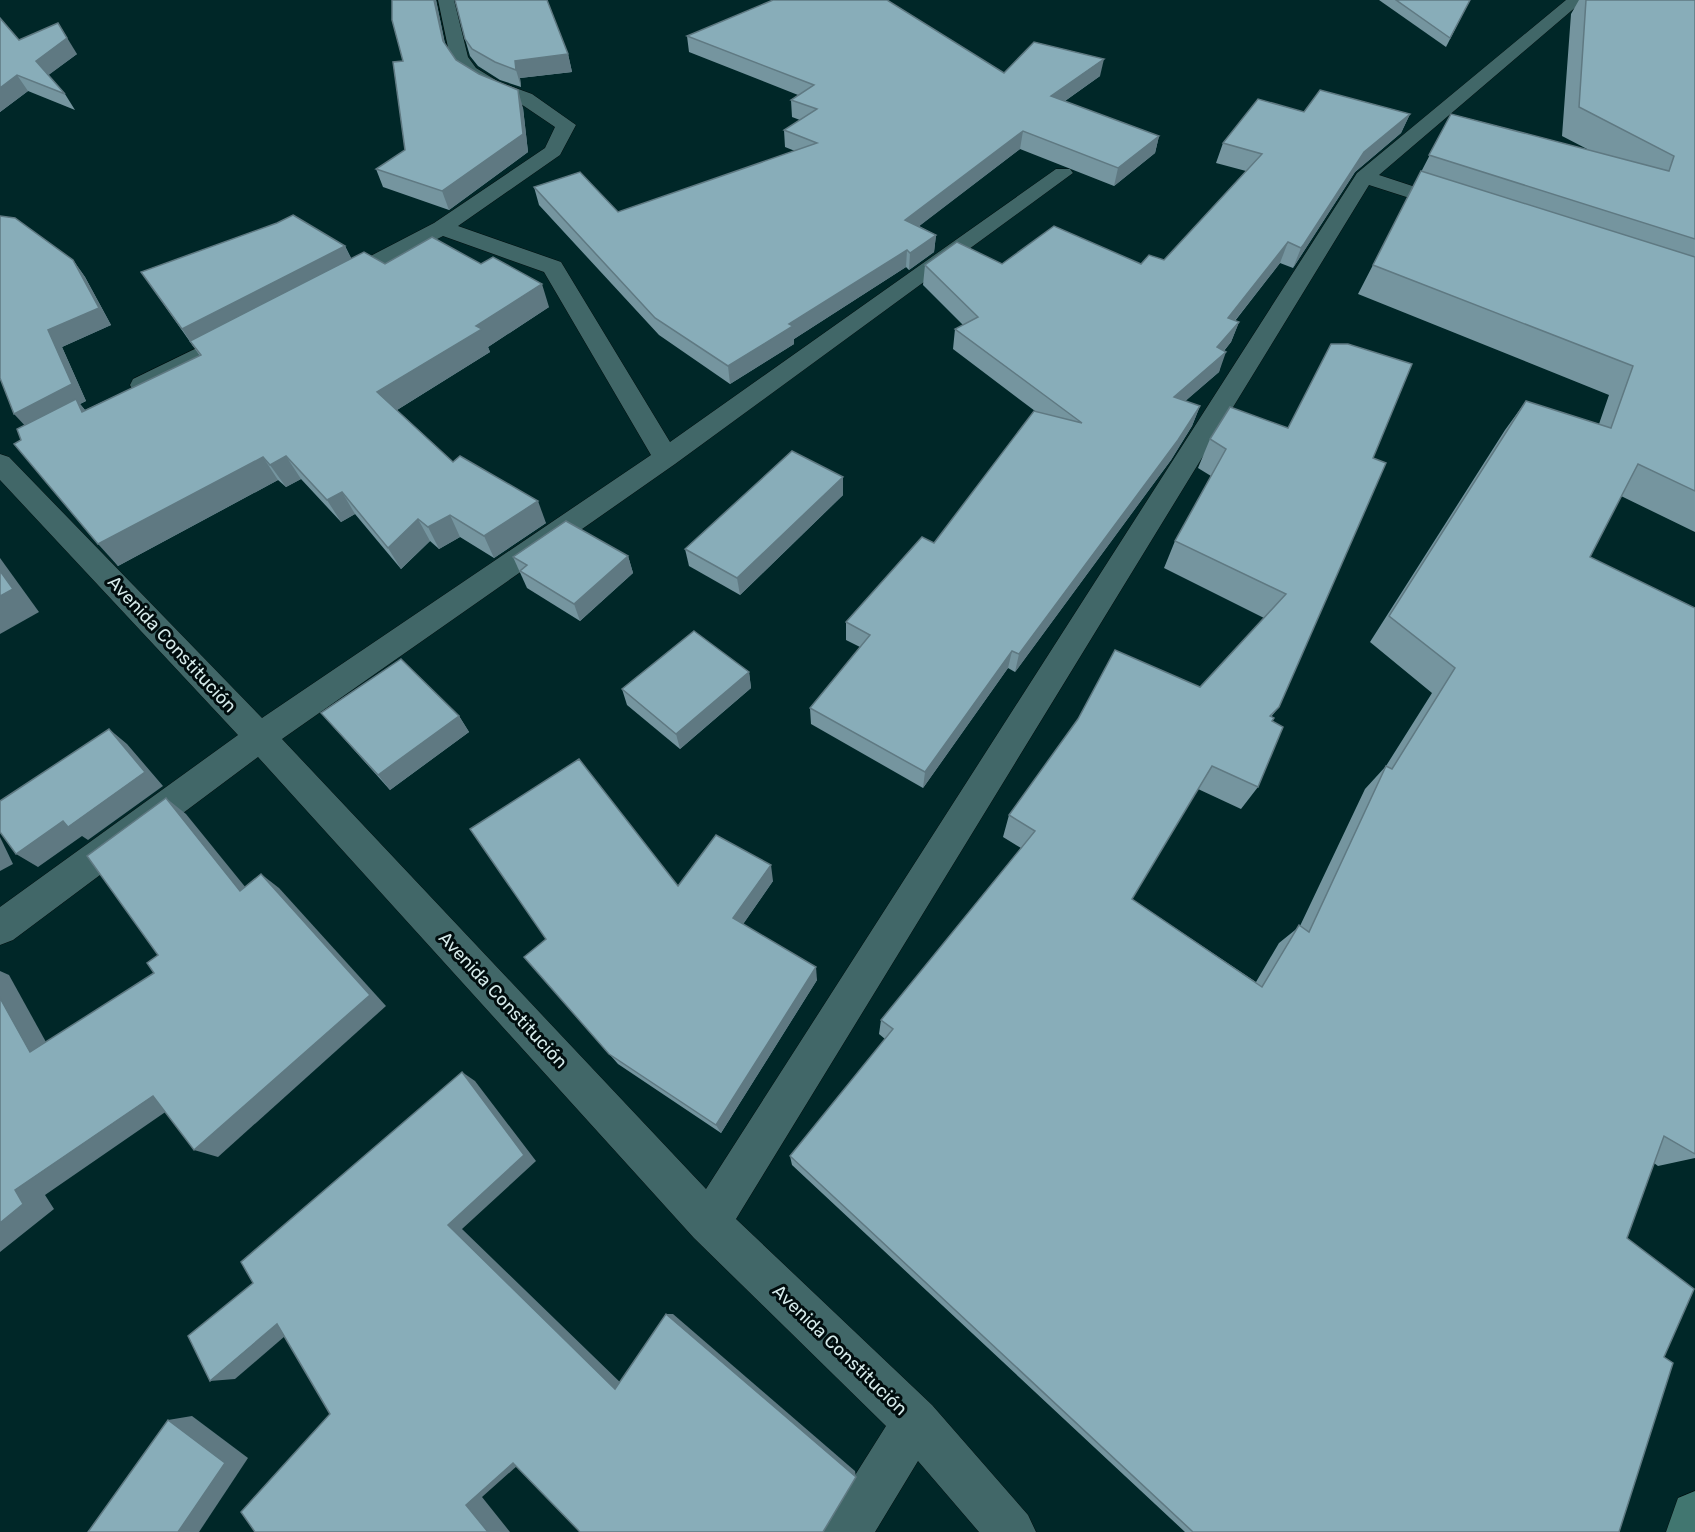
<svg xmlns="http://www.w3.org/2000/svg" width="1695" height="1532" viewBox="0 0 1695 1532" font-family="Rubik,sans-serif">
  <style>
    .lines { fill: none; stroke-linecap: round; stroke-linejoin: round }
    .street-casing { stroke: #000e0e; stroke-width: 1 }
    .secondary-casing { stroke: #000e0e; stroke-width: 1 }
    .street { fill: #416768; fill-rule: evenodd }
    .secondary { fill: #417670; fill-rule: evenodd }
    .wall { fill: #75959f }
    .shaded-wall { fill: #5f7982 }
    .building { fill: #88adb9; stroke: #5f7982; stroke-width: 1.5 }
    .labels { text-anchor: middle; stroke-width: 6; stroke-linejoin: round; paint-order: stroke }
    .street-label { font-size: 18px; fill: #d6ebeb; stroke: #010d0e }
  </style>
  <rect width="100%" height="100%" fill="#002728"/>
  <g class="lines">
    <defs>
      <g id="street">
        <path d="M 438,0 L 454,0 L 468,57 L 476,68 L 499,82 L 532,94 L 576,125 L 560,155 L 458,226 L 561,262 L 670,442 L 1056,169 L 1070,169 L 1073,173 L 675,464 L 282,739 L 706,1189 L 1357,173 L 1566,0 L 1584,0 L 1379,175 L 1461,202 L 1465,206 L 1461,210 L 1454,212 L 1447,210 L 1369,185 L 736,1219 L 932,1405 L 1028,1515 L 1036,1532 L 979,1532 L 918,1461 L 875,1532 L 822,1532 L 830,1515 L 886,1426 L 694,1238 L 258,757 L 13,940 L 0,945 L 0,907 L 238,735 L 0,480 L 0,454 L 9,457 L 262,718 L 651,455 L 544,272 L 443,236 L 346,287 L 338,289 L 330,287 L 327,282 L 330,277 L 434,223 L 545,148 L 555,127 L 518,102 L 485,90 L 463,76 L 450,57 Z"/>
        <path d="M 240,327 L 248,329 L 252,334 L 248,339 L 151,391 L 142,393 L 133,391 L 130,385 L 133,379 Z"/>
      </g>
      <path id="secondary" d="M 1695,1491 L 1695,1532 L 1666,1532 L 1678,1498 Z"/>
    </defs>
    <!-- street casing -->
    <use href="#street" class="street-casing"/>
    <!-- secondary casing -->
    <use href="#secondary" class="secondary-casing"/>
    <!-- street -->
    <use href="#street" class="street"/>
    <!-- secondary -->
    <use href="#secondary" class="secondary"/>
  </g>
  <!-- wall -->
  <g class="wall">
    <path d="M 436,0 L 445,44 L 456,60 L 523,108 L 528,152 L 449,210 L 383,187 L 376,169 L 405,150 L 403,61 Z"/>
    <path d="M 1379,0 L 1470,0 L 1446,47 Z"/>
    <path d="M 1579,0 L 1695,0 L 1695,532 L 1621,496 L 1590,557 L 1695,608 L 1695,1158 L 1658,1166 L 1654,1163 L 1627,1238 L 1664,1357 L 1619,1532 L 1185,1532 L 792,1165 L 790,1156 L 885,1039 L 879,1034 L 881,1020 L 1021,848 L 1003,837 L 1009,815 L 1200,687 L 1264,618 L 1164,568 L 1175,541 L 1211,476 L 1198,468 L 1210,439 L 1373,458 L 1279,707 L 1271,717 L 1272,721 L 1258,787 L 1241,809 L 1198,789 L 1132,899 L 1256,982 L 1279,943 L 1300,926 L 1365,789 L 1386,766 L 1432,693 L 1370,642 L 1505,430 L 1526,401 L 1599,424 L 1609,395 L 1358,294 L 1451,114 L 1589,150 L 1562,136 L 1571,14 Z"/>
    <path d="M 0,18 L 19,40 L 77,54 L 48,75 L 65,94 L 75,110 L 28,91 L 0,112 Z"/>
    <path d="M 687,36 L 1004,73 L 1100,76 L 1065,101 L 1159,136 L 1155,153 L 1114,186 L 1020,149 L 919,226 L 936,235 L 934,252 L 909,270 L 906,267 L 794,339 L 794,344 L 730,384 L 659,335 L 539,205 L 534,187 L 618,212 L 795,151 L 785,147 L 784,130 L 800,120 L 792,117 L 791,100 L 798,95 L 689,52 Z"/>
    <path d="M 465,39 L 568,54 L 572,72 L 520,78 L 521,87 L 500,80 L 478,66 L 470,56 Z"/>
    <path d="M 1304,112 L 1410,114 L 1401,133 L 1355,172 L 1293,268 L 1280,263 L 1235,321 L 1239,322 L 1231,342 L 1224,351 L 1219,372 L 1185,401 L 1200,406 L 1192,426 L 1171,460 L 1015,672 L 1008,668 L 923,788 L 811,724 L 810,708 L 860,647 L 846,640 L 846,622 L 934,543 L 1035,411 L 953,349 L 955,329 L 963,325 L 923,285 L 925,265 L 1141,264 L 1164,260 L 1246,171 L 1216,163 L 1223,143 Z"/>
    <path d="M 345,246 L 351,258 L 385,264 L 549,307 L 488,347 L 490,352 L 397,410 L 453,462 L 546,523 L 494,558 L 460,537 L 439,549 L 430,541 L 401,569 L 355,514 L 341,522 L 301,479 L 286,487 L 278,480 L 118,566 L 21,440 L 73,260 L 85,277 L 111,325 L 62,347 L 86,401 L 80,404 L 85,410 L 200,356 L 141,272 Z"/>
    <path d="M 843,477 L 843,495 L 740,595 L 689,566 L 685,549 Z"/>
    <path d="M 628,556 L 633,573 L 580,621 L 527,588 L 513,557 Z"/>
    <path d="M 749,672 L 751,688 L 680,749 L 627,705 L 622,689 Z"/>
    <path d="M 321,713 L 459,716 L 469,732 L 390,790 Z"/>
    <path d="M 773,881 L 743,924 L 817,980 L 721,1133 L 618,1064 L 524,957 L 678,886 Z"/>
  </g>
  <!-- shaded-wall -->
  <g class="shaded-wall">
    <path d="M 434,0 L 436,0 L 448,58 L 443,41 Z"/>
    <path d="M 58,23 L 77,54 L 46,77 L 36,61 Z"/>
    <path d="M 568,54 L 572,72 L 520,78 L 521,87 L 516,70 L 515,61 Z"/>
    <path d="M 1104,59 L 1100,76 L 1048,113 L 1051,96 Z"/>
    <path d="M 17,75 L 28,91 L 0,112 L 0,88 Z"/>
    <path d="M 518,90 L 523,108 L 528,152 L 449,210 L 442,191 Z"/>
    <path d="M 1410,114 L 1401,133 L 1355,172 L 1293,268 L 1301,248 L 1364,152 Z"/>
    <path d="M 1023,131 L 1020,149 L 905,237 L 905,220 Z"/>
    <path d="M 1159,136 L 1155,153 L 1114,186 L 1118,168 Z"/>
    <path d="M 936,235 L 934,252 L 909,270 L 910,253 Z"/>
    <path d="M 1288,242 L 1280,263 L 1221,338 L 1228,318 Z"/>
    <path d="M 345,246 L 353,262 L 193,346 L 182,329 Z"/>
    <path d="M 907,250 L 906,267 L 794,339 L 794,344 L 730,384 L 728,366 L 789,324 Z"/>
    <path d="M 73,260 L 85,277 L 111,325 L 62,347 L 86,401 L 80,404 L 95,422 L 29,430 L 14,414 L 48,330 Z"/>
    <path d="M 542,284 L 549,307 L 488,347 L 490,352 L 389,415 L 377,392 L 476,326 Z"/>
    <path d="M 1239,322 L 1231,342 L 1213,364 L 1226,352 L 1219,372 L 1167,417 L 1174,397 Z"/>
    <path d="M 1200,406 L 1192,426 L 1171,460 L 1015,672 L 1019,654 Z"/>
    <path d="M 286,456 L 301,479 L 286,487 L 270,465 Z"/>
    <path d="M 263,457 L 278,480 L 118,566 L 98,544 Z"/>
    <path d="M 843,477 L 843,495 L 740,595 L 737,578 Z"/>
    <path d="M 342,492 L 355,514 L 341,522 L 327,500 Z"/>
    <path d="M 538,501 L 546,523 L 494,558 L 484,536 Z"/>
    <path d="M 450,515 L 460,537 L 439,549 L 428,527 Z"/>
    <path d="M 418,519 L 430,541 L 401,569 L 388,548 Z"/>
    <path d="M 628,556 L 633,573 L 580,621 L 574,604 Z"/>
    <path d="M 0,558 L 39,612 L 0,634 Z"/>
    <path d="M 1012,651 L 1008,668 L 923,788 L 925,772 Z"/>
    <path d="M 749,672 L 751,688 L 680,749 L 676,734 Z"/>
    <path d="M 459,716 L 469,732 L 390,790 L 378,775 Z"/>
    <path d="M 109,729 L 127,744 L 163,786 L 88,840 L 82,836 L 38,867 L 16,854 Z"/>
    <path d="M 166,798 L 186,814 L 259,904 L 240,891 Z"/>
    <path d="M 0,837 L 13,864 L 0,871 Z"/>
    <path d="M 771,865 L 773,881 L 737,933 L 733,918 Z"/>
    <path d="M 261,874 L 279,888 L 386,1006 L 218,1157 L 194,1150 Z"/>
    <path d="M 816,967 L 817,980 L 721,1133 L 716,1125 Z"/>
    <path d="M 0,971 L 9,975 L 57,1062 L 30,1052 L 0,998 Z"/>
    <path d="M 462,1072 L 475,1081 L 536,1161 L 462,1229 L 624,1386 L 615,1389 L 448,1225 Z"/>
    <path d="M 153,1096 L 177,1104 L 45,1195 L 54,1209 L 0,1252 L 0,1223 L 15,1190 Z"/>
    <path d="M 666,1314 L 673,1314 L 855,1471 L 856,1477 Z"/>
    <path d="M 277,1324 L 299,1324 L 235,1379 L 210,1381 Z"/>
    <path d="M 192,1416 L 248,1458 L 199,1532 L 178,1532 L 168,1420 Z"/>
    <path d="M 527,1457 L 482,1497 L 510,1532 L 488,1532 L 466,1505 L 513,1463 Z"/>
  </g>
  <!-- building -->
  <g class="building">
    <path d="M 392,0 L 434,0 L 443,41 L 456,60 L 479,74 L 518,90 L 523,134 L 442,191 L 376,169 L 405,150 L 393,62 L 403,61 L 392,20 Z"/>
    <path d="M 455,0 L 547,0 L 568,54 L 515,61 L 516,70 L 495,62 L 472,49 L 465,39 Z"/>
    <path d="M 773,0 L 887,0 L 1004,73 L 1034,42 L 1104,59 L 1051,96 L 1159,136 L 1118,168 L 1023,131 L 905,220 L 936,235 L 910,253 L 907,250 L 789,324 L 793,326 L 728,366 L 655,318 L 534,187 L 580,172 L 618,212 L 817,143 L 784,130 L 817,109 L 791,100 L 814,85 L 687,36 Z"/>
    <path d="M 1396,0 L 1470,0 L 1450,38 Z"/>
    <path d="M 1586,0 L 1695,0 L 1695,239 L 1429,155 L 1451,114 L 1669,171 L 1674,156 L 1579,107 Z"/>
    <path d="M 0,18 L 19,40 L 58,23 L 67,38 L 36,61 L 65,94 L 17,75 L 0,88 Z"/>
    <path d="M 1320,90 L 1410,114 L 1364,152 L 1304,244 L 1301,248 L 1288,242 L 1228,318 L 1239,322 L 1217,347 L 1226,352 L 1174,397 L 1200,406 L 1178,440 L 1019,654 L 1012,651 L 925,772 L 810,708 L 870,635 L 846,622 L 922,537 L 934,543 L 1034,411 L 1082,423 L 955,329 L 978,317 L 925,265 L 957,242 L 1002,264 L 1054,226 L 1141,264 L 1149,255 L 1164,260 L 1262,154 L 1223,143 L 1258,99 L 1304,112 Z"/>
    <path d="M 1421,171 L 1695,257 L 1695,491 L 1638,464 L 1590,557 L 1695,608 L 1695,1154 L 1664,1136 L 1627,1238 L 1694,1289 L 1664,1357 L 1673,1363 L 1619,1532 L 1193,1532 L 790,1156 L 893,1029 L 881,1020 L 1035,831 L 1009,815 L 1078,719 L 1115,650 L 1200,687 L 1286,594 L 1175,541 L 1226,449 L 1210,439 L 1230,407 L 1288,428 L 1331,344 L 1348,344 L 1412,364 L 1373,458 L 1386,463 L 1279,707 L 1270,716 L 1274,718 L 1272,721 L 1283,727 L 1258,787 L 1212,766 L 1132,899 L 1262,987 L 1299,925 L 1309,932 L 1386,766 L 1392,769 L 1455,668 L 1389,616 L 1526,401 L 1611,428 L 1633,366 L 1373,265 Z"/>
    <path d="M 293,215 L 345,246 L 182,329 L 141,272 L 277,223 Z"/>
    <path d="M 0,216 L 15,218 L 73,260 L 99,308 L 48,330 L 72,384 L 14,414 L 0,378 Z"/>
    <path d="M 432,237 L 481,264 L 493,257 L 542,284 L 476,326 L 482,329 L 377,392 L 453,462 L 460,456 L 538,501 L 484,536 L 450,515 L 428,527 L 418,519 L 388,548 L 342,492 L 327,500 L 286,456 L 270,465 L 263,457 L 98,544 L 14,444 L 21,440 L 17,429 L 76,399 L 82,412 L 201,355 L 190,341 L 364,252 L 385,264 Z"/>
    <path d="M 792,451 L 843,477 L 737,578 L 685,549 Z"/>
    <path d="M 566,521 L 628,556 L 574,604 L 520,571 L 527,565 L 513,557 Z"/>
    <path d="M 0,571 L 13,589 L 0,596 Z"/>
    <path d="M 694,631 L 749,672 L 676,734 L 622,689 Z"/>
    <path d="M 401,659 L 459,716 L 378,775 L 321,713 Z"/>
    <path d="M 109,729 L 145,772 L 68,827 L 63,821 L 16,854 L 0,832 L 0,801 Z"/>
    <path d="M 579,759 L 678,886 L 716,835 L 771,865 L 733,918 L 816,967 L 716,1125 L 609,1054 L 524,957 L 546,939 L 470,829 Z"/>
    <path d="M 166,798 L 240,891 L 261,874 L 370,995 L 194,1150 L 153,1096 L 15,1190 L 23,1204 L 0,1223 L 0,998 L 30,1052 L 154,973 L 147,963 L 158,955 L 87,856 Z"/>
    <path d="M 462,1072 L 524,1155 L 448,1225 L 615,1389 L 666,1314 L 856,1477 L 823,1532 L 580,1532 L 513,1463 L 466,1505 L 488,1532 L 255,1532 L 241,1512 L 330,1414 L 277,1324 L 210,1381 L 188,1336 L 253,1283 L 241,1262 Z"/>
    <path d="M 168,1420 L 225,1463 L 178,1532 L 88,1532 Z"/>
  </g>
  <g class="labels">
    <!-- street labels -->
    <g class="street-label">
      <text transform="translate(172 644) rotate(47)" y="6">Avenida Constitución</text>
      <text transform="translate(503 1000) rotate(47)" y="6">Avenida Constitución</text>
      <text transform="translate(840 1350) rotate(44)" y="6">Avenida Constitución</text>
    </g>
  </g>
</svg>
